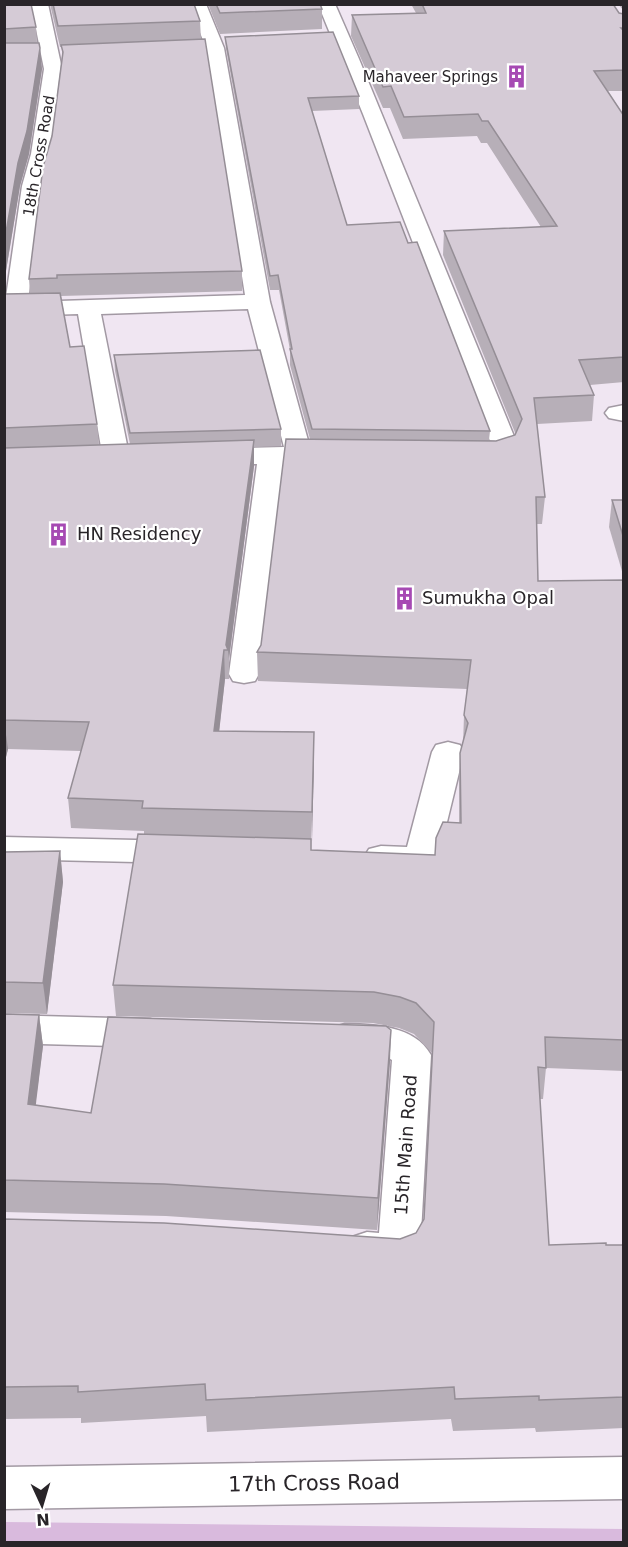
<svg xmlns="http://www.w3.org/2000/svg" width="628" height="1547" viewBox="0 0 628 1547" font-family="'DejaVu Sans',sans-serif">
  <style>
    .green { fill: #d9badd }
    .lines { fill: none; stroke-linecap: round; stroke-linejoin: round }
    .street-casing { stroke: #a299a3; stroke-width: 3 }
    .street { fill: #fff; fill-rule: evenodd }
    .wall { fill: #b7afb8 }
    .shaded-wall { fill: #958e96 }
    .building { fill: #d5cbd6; stroke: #958e96; stroke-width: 1.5 }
    .labels { text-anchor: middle; stroke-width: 4.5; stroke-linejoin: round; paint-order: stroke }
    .far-poi-label { font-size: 15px; fill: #292529; stroke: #fff; text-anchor: end }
    .far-street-label { font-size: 15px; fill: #292529; stroke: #fff }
    .poi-label { font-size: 18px; fill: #292529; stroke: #fff; text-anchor: start }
    .street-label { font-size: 18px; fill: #292529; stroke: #fff }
    .near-street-label { font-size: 21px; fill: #292529; stroke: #fff }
  </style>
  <rect width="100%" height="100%" fill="#f0e6f2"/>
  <!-- green -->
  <path class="green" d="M 5,1522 L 623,1529 L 624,1542 L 5,1542 Z"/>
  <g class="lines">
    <defs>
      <g id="street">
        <path d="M 31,4 L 48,4 L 62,69 L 51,154 L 42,186 L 28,302 L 245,295 L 206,48 L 189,4 L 206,4 L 224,48 L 270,302 L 312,455 L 308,461 L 284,463 L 259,674 L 255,681 L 244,683 L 233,681 L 229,674 L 257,464 L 209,465 L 200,463 L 196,457 L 200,451 L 209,449 L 284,447 L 248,309 L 101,314 L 130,460 L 126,466 L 117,468 L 4,473 L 4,457 L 102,453 L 78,314 L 15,316 L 7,314 L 4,311 L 22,186 L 31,154 L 44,69 Z"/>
        <path d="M 318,4 L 335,4 L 359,59 L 518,446 L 513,460 C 497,465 482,467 466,463 L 462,457 L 466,451 L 492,449 L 492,446 L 363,114 Z"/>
        <path d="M 624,405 L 624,421 L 609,418 L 605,413 L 609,408 Z"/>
        <path d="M 448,742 L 460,745 L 464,752 L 438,859 L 433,867 C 413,872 389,870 369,865 L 364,857 L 369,849 L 381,846 L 407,847 L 432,752 L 436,745 Z"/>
        <path d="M 4,837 L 180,841 L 192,844 L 197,852 L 192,860 L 180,863 L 4,859 Z"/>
        <path d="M 4,1015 L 150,1019 L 164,1023 L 169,1033 L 164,1043 L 150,1047 L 4,1043 Z"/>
        <path d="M 345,1024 C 376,1025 414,1025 431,1055 L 420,1251 L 414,1263 C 393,1270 373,1268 352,1261 L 346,1249 L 352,1237 L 367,1232 L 379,1233 L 392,1060 C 374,1048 352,1054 331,1048 L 326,1038 L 331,1028 Z"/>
        <path d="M 624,1457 L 624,1499 L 4,1509 L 4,1467 Z"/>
      </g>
    </defs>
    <!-- street casing -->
    <use href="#street" class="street-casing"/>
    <!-- street -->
    <use href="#street" class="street"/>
  </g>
  <!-- wall -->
  <g class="wall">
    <path d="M 4,4 L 36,27 L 37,43 L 42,69 L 29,154 L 20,186 L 4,283 Z"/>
    <path d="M 50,4 L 194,4 L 200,21 L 201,39 L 242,271 L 242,291 L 61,296 L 70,347 L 97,424 L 99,445 L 130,444 L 115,371 L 114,355 L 281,429 L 281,446 L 254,447 L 254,466 L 229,659 L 229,679 L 225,679 L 219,731 L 314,761 L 311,850 L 435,855 L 459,823 L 459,783 L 460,753 L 463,745 L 464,715 L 467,689 L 258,681 L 257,652 L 261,645 L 310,439 L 290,365 L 290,350 L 279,290 L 270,290 L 226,49 L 225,37 L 359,96 L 359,109 L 312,111 L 347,225 L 408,243 L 490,431 L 489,440 L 496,441 L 515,435 L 516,435 L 443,255 L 444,231 L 541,227 L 487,143 L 481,143 L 477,136 L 403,139 L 390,108 L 383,108 L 351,36 L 352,15 L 416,13 L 411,4 L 613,4 L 619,13 L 624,14 L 624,91 L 608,91 L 624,116 L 624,382 L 590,385 L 594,395 L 592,421 L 537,424 L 545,497 L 542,524 L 537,524 L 538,581 L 624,580 L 624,1071 L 546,1068 L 543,1099 L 540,1099 L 549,1245 L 624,1245 L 624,1428 L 536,1432 L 535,1428 L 453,1431 L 451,1419 L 207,1432 L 206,1416 L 81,1423 L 81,1418 L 4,1419 L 4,1219 L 400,1239 L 416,1233 L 424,1219 L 433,1054 L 414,1034 L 399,1028 L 373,1023 L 116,1016 L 113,985 L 144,835 L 144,831 L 71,828 L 68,798 L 81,751 L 8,749 L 4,765 L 4,294 L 30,294 L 29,279 L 52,136 L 62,56 L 62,47 L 60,47 Z"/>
    <path d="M 208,4 L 320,4 L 322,9 L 322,29 L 220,34 Z"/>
    <path d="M 618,4 L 624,4 L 624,11 Z"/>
    <path d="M 612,500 L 624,500 L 624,578 L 609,527 Z"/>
    <path d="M 60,851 L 63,882 L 47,1014 L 4,1013 L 4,852 Z"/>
    <path d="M 4,1014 L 39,1015 L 43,1046 L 35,1106 L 91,1113 L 390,1061 L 377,1230 L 166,1216 L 4,1212 Z"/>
  </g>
  <!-- shaded-wall -->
  <g class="shaded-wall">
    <path d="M 40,48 L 42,69 L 29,154 L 20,186 L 4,283 L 4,244 L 18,163 Z"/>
    <path d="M 254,440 L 254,466 L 229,659 L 228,650 L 226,645 Z"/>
    <path d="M 224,650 L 225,679 L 216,760 L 214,731 Z"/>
    <path d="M 4,720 L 8,749 L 4,765 Z"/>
    <path d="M 314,732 L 314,761 L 312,842 L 312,812 Z"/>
    <path d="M 60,851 L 63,882 L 47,1014 L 43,983 Z"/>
    <path d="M 39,1015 L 43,1046 L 32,1136 L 28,1104 Z"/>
    <path d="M 391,1030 L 390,1061 L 377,1230 L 378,1198 Z"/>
  </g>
  <!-- building -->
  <g class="building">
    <path d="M 4,4 L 31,4 L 36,27 L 4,29 Z"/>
    <path d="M 53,4 L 194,4 L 200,21 L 58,26 Z"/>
    <path d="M 216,4 L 320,4 L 322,9 L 220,13 Z"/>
    <path d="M 422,4 L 613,4 L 619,13 L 624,14 L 624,28 L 621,28 L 624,31 L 624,70 L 594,71 L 624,116 L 624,357 L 579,360 L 594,395 L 534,398 L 545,497 L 536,497 L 538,581 L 624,580 L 624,1040 L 545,1037 L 546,1068 L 538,1067 L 549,1245 L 606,1243 L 606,1245 L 624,1245 L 624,1397 L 539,1400 L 539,1396 L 455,1399 L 454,1387 L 206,1400 L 205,1384 L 78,1392 L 78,1386 L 4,1387 L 4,1219 L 164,1223 L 400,1239 L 416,1233 L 424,1219 L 434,1022 L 416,1003 L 400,997 L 374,992 L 113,985 L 138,834 L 311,839 L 311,850 L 435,855 L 436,838 L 443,822 L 461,823 L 460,753 L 468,723 L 464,715 L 471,660 L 257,652 L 261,645 L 286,439 L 496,441 L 515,435 L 522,419 L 444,231 L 557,226 L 488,121 L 482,121 L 478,114 L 404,117 L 391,86 L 383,87 L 352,15 L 426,13 Z"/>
    <path d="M 333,32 L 359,96 L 308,98 L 347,225 L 400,222 L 408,243 L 417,242 L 490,431 L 312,429 L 290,349 L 292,349 L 278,275 L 270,276 L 225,37 Z"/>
    <path d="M 205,39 L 242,271 L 57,275 L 57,278 L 29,279 L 43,167 L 52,136 L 63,52 L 61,45 Z"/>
    <path d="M 4,43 L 39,43 L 40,48 L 27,131 L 18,163 L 4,244 Z"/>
    <path d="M 60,293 L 70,347 L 84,346 L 97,424 L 4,428 L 4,294 Z"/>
    <path d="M 260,350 L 281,429 L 130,433 L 114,355 Z"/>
    <path d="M 254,440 L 226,645 L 228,650 L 224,650 L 214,731 L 314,732 L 312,812 L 142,808 L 143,801 L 68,798 L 89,722 L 4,720 L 4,448 Z"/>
    <path d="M 612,500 L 624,500 L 624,539 Z"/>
    <path d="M 60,851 L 43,983 L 4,982 L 4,852 Z"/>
    <path d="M 4,1014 L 39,1015 L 28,1104 L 91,1113 L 108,1017 L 386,1026 L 391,1030 L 378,1198 L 164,1184 L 4,1180 Z"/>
  </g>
  <!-- icons -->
  <defs>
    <symbol id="building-bare" viewBox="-9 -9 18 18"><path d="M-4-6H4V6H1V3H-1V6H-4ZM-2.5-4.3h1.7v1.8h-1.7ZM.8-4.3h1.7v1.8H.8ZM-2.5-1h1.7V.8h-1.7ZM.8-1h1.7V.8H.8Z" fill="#a649b3" stroke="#fff" stroke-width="2.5" paint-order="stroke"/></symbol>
  </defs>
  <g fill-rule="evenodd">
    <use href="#building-bare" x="500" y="60" width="33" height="33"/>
    <use href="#building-bare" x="42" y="518" width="33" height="33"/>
    <use href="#building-bare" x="388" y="582" width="33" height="33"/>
  </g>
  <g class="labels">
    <!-- far-poi labels -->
    <g class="far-poi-label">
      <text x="498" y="82">Mahaveer Springs</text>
    </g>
    <!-- far-street labels -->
    <g class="far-street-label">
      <text transform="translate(39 156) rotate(-80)" y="5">18th Cross Road</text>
    </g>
    <!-- poi labels -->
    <g class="poi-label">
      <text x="77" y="540">HN Residency</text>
      <text x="422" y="604">Sumukha Opal</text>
    </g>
    <!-- street labels -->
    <g class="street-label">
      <text transform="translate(406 1145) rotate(-86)" y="6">15th Main Road</text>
    </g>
    <!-- near-street labels -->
    <g class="near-street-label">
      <text transform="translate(314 1483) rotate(-1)" y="7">17th Cross Road</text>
    </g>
  </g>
  <!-- border -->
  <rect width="628" height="1547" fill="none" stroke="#292529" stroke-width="12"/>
  <!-- north arrow -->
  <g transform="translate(42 1505) rotate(176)" stroke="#ffffff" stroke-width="4.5" paint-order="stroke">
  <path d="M0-4.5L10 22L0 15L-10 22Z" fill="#292529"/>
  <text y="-9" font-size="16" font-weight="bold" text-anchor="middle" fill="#292529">N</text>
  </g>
</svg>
